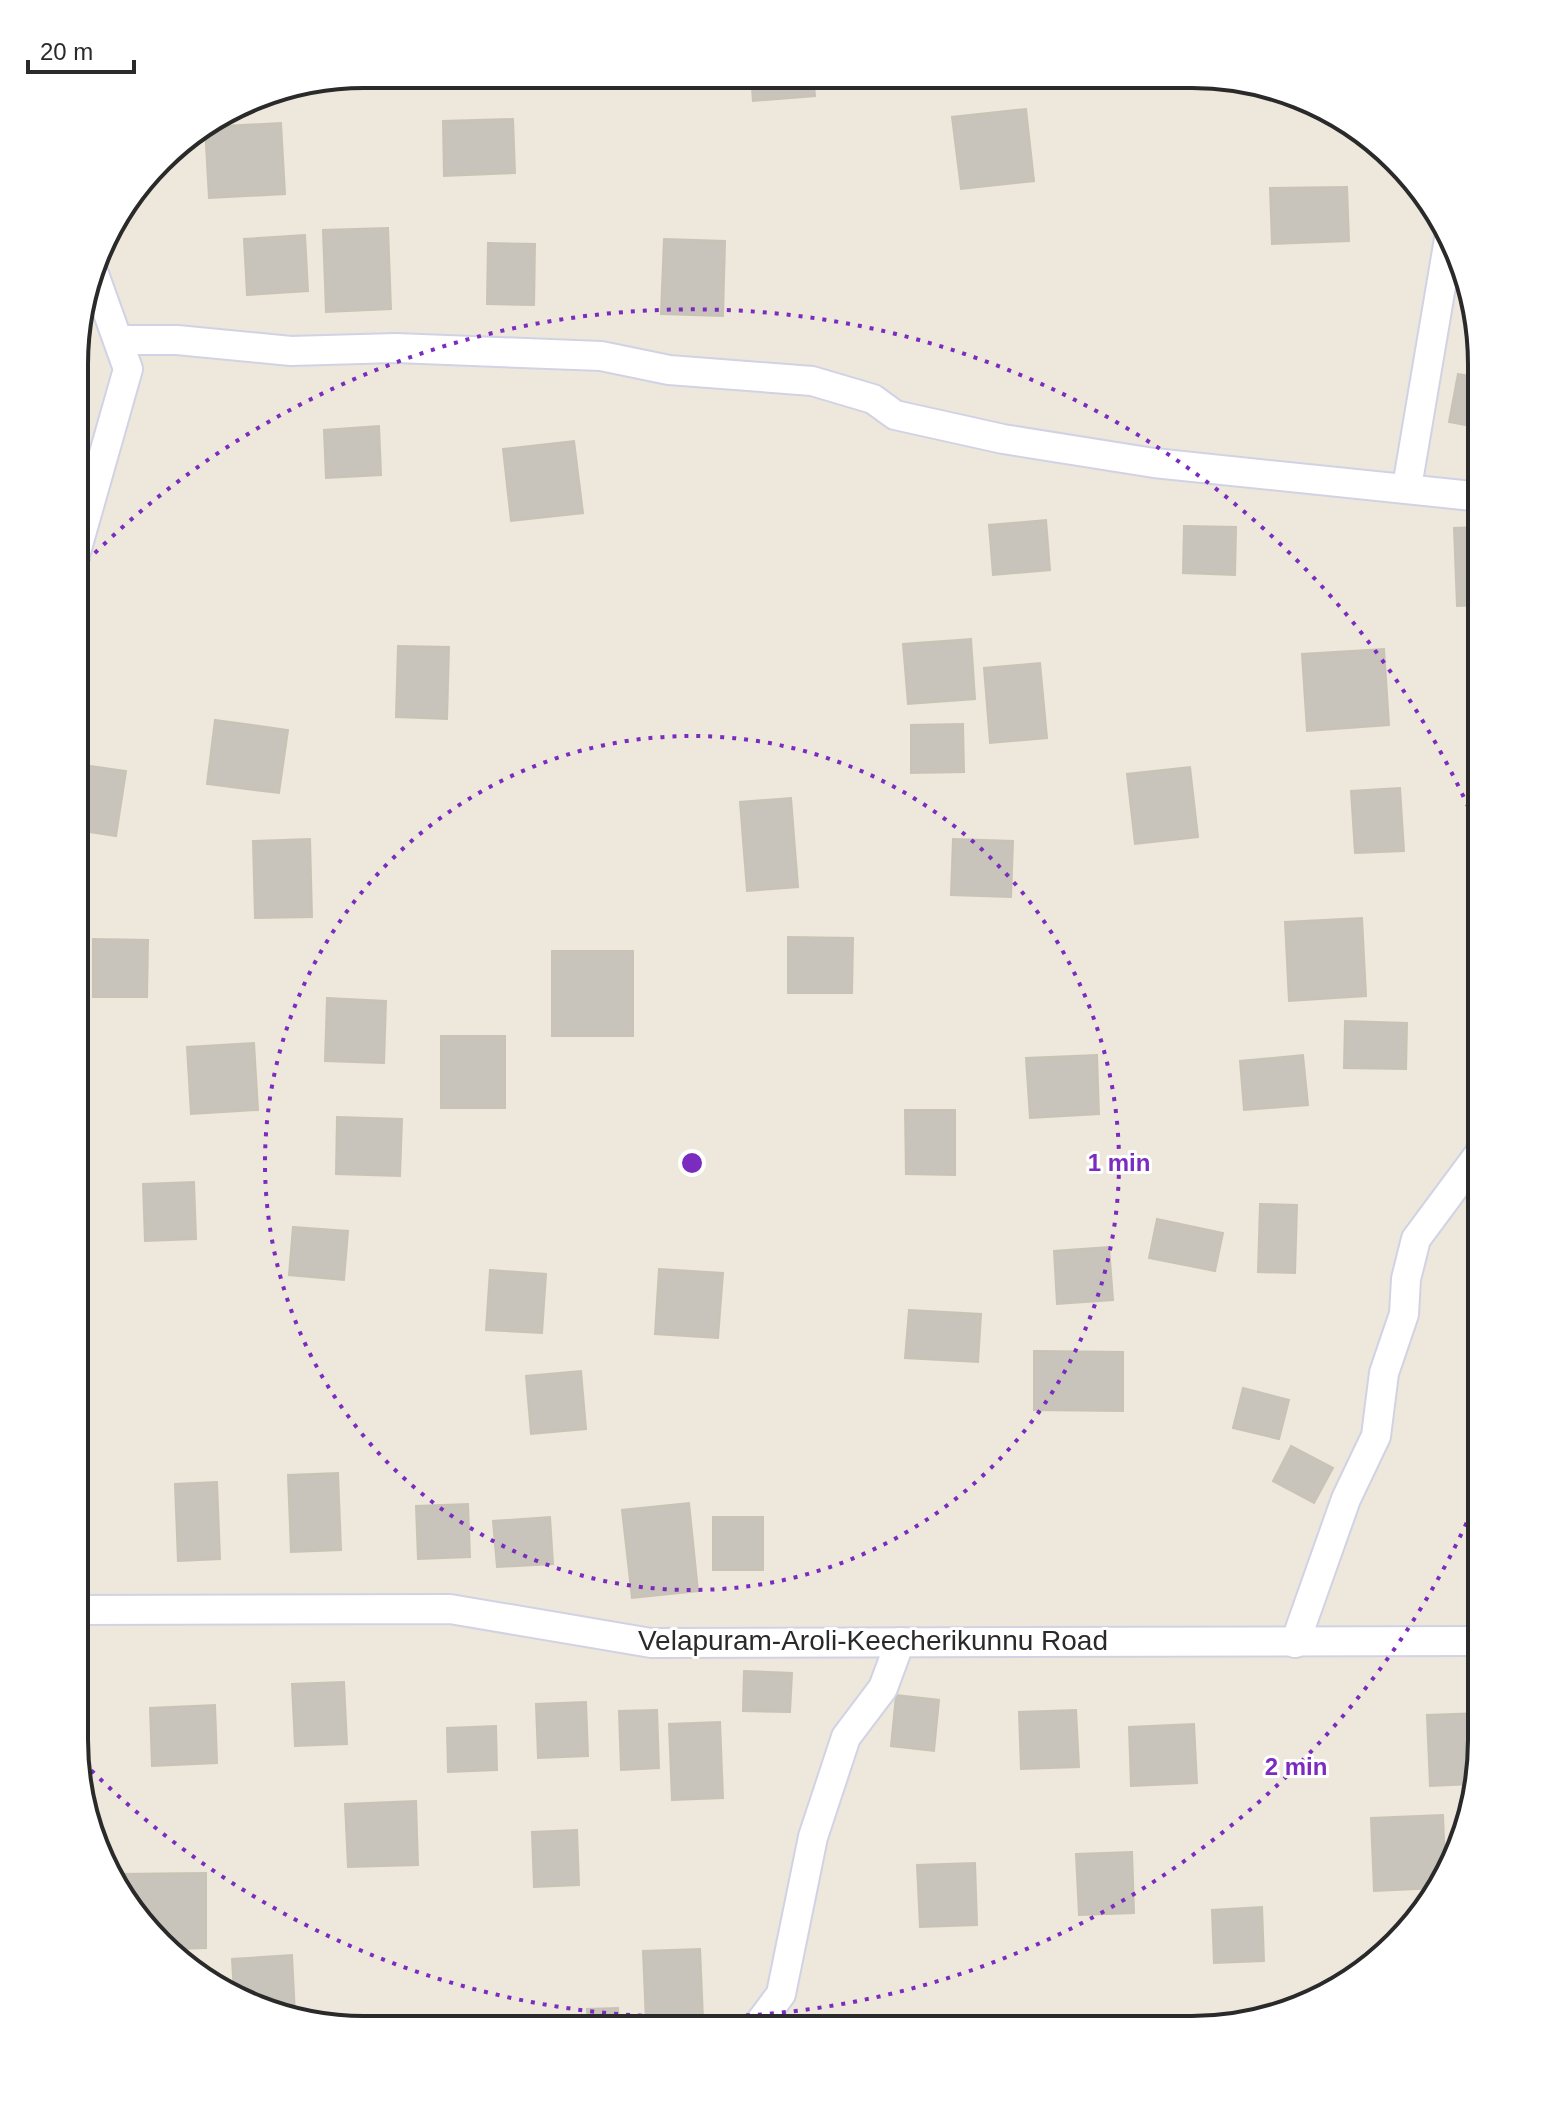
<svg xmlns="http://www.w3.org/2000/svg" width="1556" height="2104" viewBox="0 0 1556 2104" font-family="Arial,sans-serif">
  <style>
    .building { fill: #c8c4bb; stroke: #c9c3b5; stroke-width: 2 }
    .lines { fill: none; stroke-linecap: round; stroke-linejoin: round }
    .minor-casing { stroke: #d1d3e4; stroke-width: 32 }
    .minor { stroke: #fff; stroke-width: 28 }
    .ring { fill: none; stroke: #7b2cbf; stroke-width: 4; stroke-dasharray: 4 8 }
    .labels { text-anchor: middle; stroke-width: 6; stroke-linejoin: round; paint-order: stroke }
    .street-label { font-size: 28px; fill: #2a2a2a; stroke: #fff }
    .rim { fill: none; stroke: #2a2a2a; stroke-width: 4 }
    .centre { fill: #7b2cbf; stroke: #fff; stroke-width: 4 }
    .ring-label { font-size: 24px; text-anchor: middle; font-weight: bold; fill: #7b2cbf; stroke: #fff; stroke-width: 6; stroke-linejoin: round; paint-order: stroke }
  </style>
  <rect width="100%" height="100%" fill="#ede7dc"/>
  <!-- building -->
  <g class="building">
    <path d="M 751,75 L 813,75 L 815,96 L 753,101 Z"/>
    <path d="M 1026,109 L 1034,181 L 961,189 L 952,117 Z"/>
    <path d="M 513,119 L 515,173 L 444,176 L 443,121 Z"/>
    <path d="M 281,123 L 285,194 L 209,198 L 205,127 Z"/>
    <path d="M 1347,187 L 1349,241 L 1272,244 L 1270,188 Z"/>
    <path d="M 388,228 L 391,309 L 326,312 L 323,230 Z"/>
    <path d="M 305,235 L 308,291 L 247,295 L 244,239 Z"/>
    <path d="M 664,239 L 725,241 L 723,316 L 661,314 Z"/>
    <path d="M 488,243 L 535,244 L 534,305 L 487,304 Z"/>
    <path d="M 1458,374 L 1482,378 L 1482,428 L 1449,422 Z"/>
    <path d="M 379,426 L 381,475 L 326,478 L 324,430 Z"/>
    <path d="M 574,441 L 583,513 L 511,521 L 503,449 Z"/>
    <path d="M 1046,520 L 1050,570 L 993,575 L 989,525 Z"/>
    <path d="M 1184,526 L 1236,527 L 1235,575 L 1183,573 Z"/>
    <path d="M 1482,527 L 1482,605 L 1457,606 L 1454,528 Z"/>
    <path d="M 971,639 L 975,699 L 908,704 L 903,644 Z"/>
    <path d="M 398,646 L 449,647 L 447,719 L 396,717 Z"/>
    <path d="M 1384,649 L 1389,725 L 1307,731 L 1302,654 Z"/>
    <path d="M 1040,663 L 1047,738 L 990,743 L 984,668 Z"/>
    <path d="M 215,720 L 288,730 L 279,793 L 207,784 Z"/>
    <path d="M 963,724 L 964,772 L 911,773 L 911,725 Z"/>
    <path d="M 76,764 L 126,771 L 116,836 L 76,830 Z"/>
    <path d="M 1190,767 L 1198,837 L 1135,844 L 1127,774 Z"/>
    <path d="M 1400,788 L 1404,851 L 1355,853 L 1351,791 Z"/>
    <path d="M 791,798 L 798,887 L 747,891 L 740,802 Z"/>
    <path d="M 310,839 L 312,917 L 255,918 L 253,841 Z"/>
    <path d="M 953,839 L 1013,841 L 1011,897 L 951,895 Z"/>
    <path d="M 1362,918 L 1366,996 L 1289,1001 L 1285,922 Z"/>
    <path d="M 788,937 L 853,938 L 852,993 L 788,993 Z"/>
    <path d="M 93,939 L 148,940 L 147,997 L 93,997 Z"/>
    <rect x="552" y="951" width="81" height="85"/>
    <path d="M 327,998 L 386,1001 L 384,1063 L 325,1061 Z"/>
    <path d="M 1345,1021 L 1407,1023 L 1406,1069 L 1344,1068 Z"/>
    <rect x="441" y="1036" width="64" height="72"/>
    <path d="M 254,1043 L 258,1110 L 191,1114 L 187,1047 Z"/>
    <path d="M 1097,1055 L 1099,1114 L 1030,1118 L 1026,1058 Z"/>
    <path d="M 1303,1055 L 1308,1105 L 1244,1110 L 1240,1061 Z"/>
    <path d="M 905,1110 L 955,1110 L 955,1175 L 906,1174 Z"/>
    <path d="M 337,1117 L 402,1119 L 400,1176 L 336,1174 Z"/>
    <path d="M 194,1182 L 196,1239 L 145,1241 L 143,1184 Z"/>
    <path d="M 1260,1204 L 1297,1205 L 1295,1273 L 1258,1272 Z"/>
    <path d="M 1157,1219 L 1223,1233 L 1215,1271 L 1149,1258 Z"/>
    <path d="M 293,1227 L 348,1231 L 344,1280 L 289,1275 Z"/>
    <path d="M 1109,1247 L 1113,1300 L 1057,1304 L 1054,1251 Z"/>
    <path d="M 659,1269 L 723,1273 L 718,1338 L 655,1334 Z"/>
    <path d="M 490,1270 L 546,1274 L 542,1333 L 486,1330 Z"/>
    <path d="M 909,1310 L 981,1314 L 978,1362 L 905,1358 Z"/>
    <path d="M 1034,1351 L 1123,1352 L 1123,1411 L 1034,1410 Z"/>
    <path d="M 581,1371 L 586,1429 L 531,1434 L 526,1376 Z"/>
    <path d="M 1243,1388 L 1289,1400 L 1279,1439 L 1233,1428 Z"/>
    <path d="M 1291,1446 L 1333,1468 L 1314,1503 L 1273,1481 Z"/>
    <path d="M 338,1473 L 341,1550 L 291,1552 L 288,1475 Z"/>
    <path d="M 217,1482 L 220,1559 L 178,1561 L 175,1484 Z"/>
    <path d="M 689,1503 L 698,1591 L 632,1598 L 622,1510 Z"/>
    <path d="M 468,1504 L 470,1557 L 418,1559 L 416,1506 Z"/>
    <path d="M 550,1517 L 553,1564 L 497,1567 L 493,1521 Z"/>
    <rect x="713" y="1517" width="50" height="53"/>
    <path d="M 744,1671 L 792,1673 L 790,1712 L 743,1711 Z"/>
    <path d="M 344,1682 L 347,1744 L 295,1746 L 292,1684 Z"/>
    <path d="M 896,1695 L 939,1700 L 934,1751 L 891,1746 Z"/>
    <path d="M 586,1702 L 588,1756 L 538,1758 L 536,1704 Z"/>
    <path d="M 215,1705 L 217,1763 L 152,1766 L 150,1708 Z"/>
    <path d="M 657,1710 L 659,1768 L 621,1770 L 619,1711 Z"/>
    <path d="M 1076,1710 L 1079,1767 L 1021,1769 L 1019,1712 Z"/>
    <path d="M 1481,1713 L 1481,1759 L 1473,1784 L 1430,1786 L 1427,1715 Z"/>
    <path d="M 720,1722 L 723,1798 L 672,1800 L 669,1724 Z"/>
    <path d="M 1194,1724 L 1197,1783 L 1131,1786 L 1129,1727 Z"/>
    <path d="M 496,1726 L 497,1770 L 448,1772 L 447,1728 Z"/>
    <path d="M 416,1801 L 418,1865 L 348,1867 L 345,1804 Z"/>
    <path d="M 1443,1815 L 1445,1866 L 1437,1888 L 1374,1891 L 1371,1818 Z"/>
    <path d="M 577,1830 L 579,1885 L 534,1887 L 532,1832 Z"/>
    <path d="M 1132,1852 L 1134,1913 L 1079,1915 L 1076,1854 Z"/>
    <path d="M 975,1863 L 977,1925 L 920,1927 L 917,1865 Z"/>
    <path d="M 206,1873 L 206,1948 L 174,1949 L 119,1885 L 119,1874 Z"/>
    <path d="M 1262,1907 L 1264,1961 L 1214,1963 L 1212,1910 Z"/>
    <path d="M 700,1949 L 703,2019 L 646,2022 L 643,1951 Z"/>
    <path d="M 292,1955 L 295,2015 L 234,1993 L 232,1959 Z"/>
    <path d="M 618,2008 L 619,2028 L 588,2028 L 587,2009 Z"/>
  </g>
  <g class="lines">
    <defs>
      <g id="minor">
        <path d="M 118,340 L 177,340 L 291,351 L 396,348 L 601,356 L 669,370 L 812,381 L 873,399 L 895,415 L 1003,439 L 1154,463 L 1482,497"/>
        <path d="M 1407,487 L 1450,233"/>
        <path d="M 76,552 L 128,369 L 94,274"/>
        <path d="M 74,1610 L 450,1609 L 651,1643 L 1481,1641"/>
        <path d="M 1295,1643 L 1346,1499 L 1376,1436 L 1384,1373 L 1404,1314 L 1406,1279 L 1416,1239 L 1482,1150"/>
        <path d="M 755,2029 L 781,1994 L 813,1837 L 846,1737 L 883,1688 L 900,1642"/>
      </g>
    </defs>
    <!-- minor casing -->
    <use href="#minor" class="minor-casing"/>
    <!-- minor -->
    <use href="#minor" class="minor"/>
  </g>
  <!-- distance rings -->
  <g class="ring">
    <circle cx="692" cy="1163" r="427"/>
    <path d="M1481 1490A854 854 0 0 1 83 1762M78 570A854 854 0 0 1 1481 836"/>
  </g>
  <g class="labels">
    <!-- street labels -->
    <g class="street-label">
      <text x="873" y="1650">Velapuram-Aroli-Keecherikunnu Road</text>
    </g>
  </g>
  <!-- crop -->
  <path d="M0 0H1556V2104H0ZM364 88H1192A276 276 0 0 1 1468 364V1740A276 276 0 0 1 1192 2016H364A276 276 0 0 1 88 1740V364A276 276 0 0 1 364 88Z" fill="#fff" fill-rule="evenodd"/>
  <path class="rim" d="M364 88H1192A276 276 0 0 1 1468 364V1740A276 276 0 0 1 1192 2016H364A276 276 0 0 1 88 1740V364A276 276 0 0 1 364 88Z"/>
  <circle cx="692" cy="1163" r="12" class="centre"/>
  <g class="ring-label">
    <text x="1119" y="1171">1 min</text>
    <text x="1296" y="1775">2 min</text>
  </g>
  <!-- scale -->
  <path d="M28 60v12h106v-12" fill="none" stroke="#2a2a2a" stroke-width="4"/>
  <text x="40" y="60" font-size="24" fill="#2a2a2a" stroke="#ffffff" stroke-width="6" paint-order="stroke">20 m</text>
</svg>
